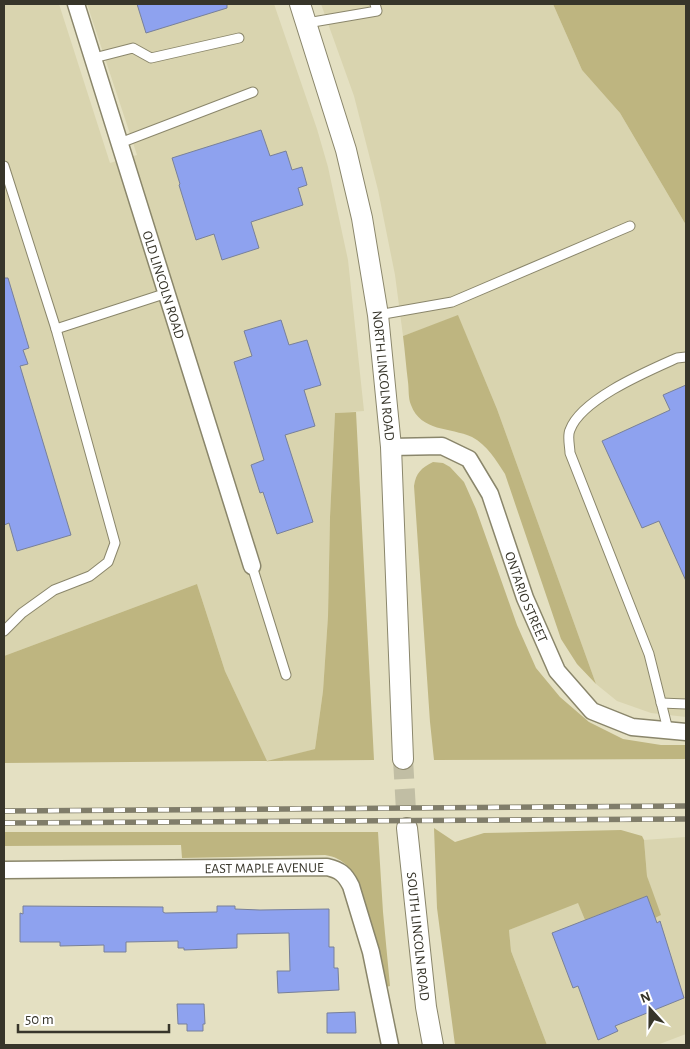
<svg xmlns="http://www.w3.org/2000/svg" width="690" height="1049" viewBox="0 0 690 1049" font-family="'Alegreya Sans',sans-serif">
  <style>
    .built { fill: #d9d4af }
    .green { fill: #beb580 }
    .building { fill: #8ea2ef; stroke: #788099 }
    .lines { fill: none; stroke-linecap: round; stroke-linejoin: round }
    .tertiary-tunnel { stroke: #c1bea4; stroke-width: 20; stroke-dasharray: 20 10; stroke-linecap: butt }
    .service-casing { stroke: #8a866b; stroke-width: 11 }
    .minor-casing { stroke: #8a866b; stroke-width: 19 }
    .tertiary-casing { stroke: #8a866b; stroke-width: 22 }
    .service { stroke: #fff; stroke-width: 9 }
    .minor { stroke: #fff; stroke-width: 16 }
    .tertiary { stroke: #fff; stroke-width: 20 }
    .rail-casing { stroke: #807d6a; stroke-width: 5.5 }
    .rail { stroke: #fff; stroke-width: 4; stroke-dasharray: 11; stroke-linecap: butt }
    .labels { text-anchor: middle; stroke-width: 4.5; stroke-linejoin: round; paint-order: stroke }
    .street-label { font-size: 14px; fill: #37352a; stroke: #fff }
  </style>
  <rect width="100%" height="100%" fill="#e4e0c2"/>
  <!-- built -->
  <g class="built">
    <path d="M 4,4 L 59,4 L 110,163 L 137,155 L 87,4 L 274,4 L 317,129 L 328,167 L 348,260 L 364,411 L 335,413 L 330,517 L 328,616 L 323,691 L 315,749 L 267,762 L 225,671 L 197,584 L 4,656 Z"/>
    <path d="M 321,4 L 553,4 L 582,70 L 620,113 L 686,225 L 686,717 L 651,713 L 617,701 L 596,684 L 497,409 L 458,316 L 403,336 L 395,275 L 378,190 L 354,96 Z"/>
    <path d="M 686,837 L 686,1034 L 657,1045 L 547,1045 L 511,951 L 509,930 L 578,902 L 585,920 L 647,896 L 655,917 L 660,916 L 647,876 L 644,840 Z"/>
  </g>
  <!-- green -->
  <g class="green">
    <path d="M 553,4 L 686,4 L 686,225 L 620,113 L 582,70 Z"/>
    <path d="M 458,315 L 497,409 L 596,684 L 577,664 L 561,639 L 505,474 C 496,460 487,445 472,437 C 450,427 421,432 411,405 C 408,398 409,389 408,382 C 406,367 405,351 403,336 Z"/>
    <path d="M 356,412 L 374,760 L 4,763 L 4,656 L 197,584 L 225,671 L 267,761 L 315,749 L 323,691 L 328,616 L 330,517 L 335,413 Z"/>
    <path d="M 433,462 L 443,463 L 450,467 L 464,482 L 476,509 L 517,625 L 536,668 L 560,697 L 589,722 L 623,739 L 661,745 L 686,745 L 686,759 L 434,760 L 430,722 L 414,486 C 416,473 421,468 433,462 Z"/>
    <path d="M 434,828 L 455,842 L 484,833 L 621,830 L 642,836 L 644,840 L 647,876 L 661,915 L 655,918 L 647,896 L 585,920 L 578,903 L 509,930 L 511,951 L 547,1045 L 455,1045 L 437,908 Z"/>
    <path d="M 4,832 L 378,832 L 383,912 L 390,986 L 386,987 L 359,887 C 352,870 345,858 325,855 L 182,858 L 181,845 L 4,846 Z"/>
  </g>
  <!-- building -->
  <g class="building">
    <path d="M 137,4 L 227,4 L 227,8 L 146,33 Z"/>
    <path d="M 261,130 L 270,156 L 286,151 L 292,170 L 302,167 L 307,185 L 298,188 L 303,205 L 251,222 L 259,248 L 222,260 L 214,234 L 196,240 L 179,185 L 180,184 L 172,158 Z"/>
    <path d="M 4,278 L 8,278 L 29,348 L 23,350 L 28,364 L 20,366 L 71,535 L 17,551 L 9,523 L 4,525 Z"/>
    <path d="M 281,320 L 289,345 L 307,340 L 321,385 L 304,390 L 315,426 L 285,435 L 313,522 L 277,534 L 263,492 L 260,493 L 251,465 L 264,460 L 234,362 L 252,356 L 244,331 Z"/>
    <path d="M 686,385 L 686,581 L 659,521 L 642,528 L 602,441 L 670,410 L 663,395 Z"/>
    <path d="M 647,896 L 657,923 L 660,921 L 684,998 L 615,1026 L 618,1031 L 598,1040 L 578,986 L 573,988 L 552,933 Z"/>
    <path d="M 23,906 L 163,907 L 163,912 L 165,913 L 217,912 L 217,906 L 235,906 L 235,909 L 260,910 L 329,909 L 329,947 L 334,947 L 334,968 L 338,968 L 339,990 L 278,993 L 277,971 L 290,971 L 289,933 L 237,934 L 237,948 L 235,948 L 184,950 L 184,948 L 178,948 L 178,941 L 126,942 L 126,952 L 104,952 L 104,945 L 60,946 L 60,942 L 20,942 L 20,913 L 23,914 Z"/>
    <path d="M 177,1004 L 204,1004 L 205,1024 L 203,1024 L 203,1031 L 187,1031 L 187,1024 L 178,1024 Z"/>
    <path d="M 355,1012 L 356,1033 L 327,1033 L 327,1013 Z"/>
  </g>
  <g class="lines">
    <!-- tertiary-tunnel -->
    <path class="tertiary-tunnel" d="M 403,759 L 407,828"/>
    <defs>
      <g id="service">
        <path d="M 307,23 L 377,11 L 375,4"/>
        <path d="M 94,58 L 133,48 L 151,58 L 239,38"/>
        <path d="M 120,143 L 253,92"/>
        <path d="M 4,166 L 56,329 L 167,293"/>
        <path d="M 378,315 L 452,302 L 630,226"/>
        <path d="M 252,566 L 286,675"/>
        <path d="M 4,631 L 22,613 L 54,590 L 90,576 L 108,562 L 115,543 L 56,329"/>
        <path d="M 661,703 L 686,704"/>
        <path d="M 668,730 L 649,654 L 570,453 C 570,447 567,436 570,430 C 581,399 648,371 677,358 L 686,357"/>
      </g>
      <g id="minor">
        <path id="s1" d="M 76,4 L 252,566"/>
        <path id="s2" d="M 391,447 L 442,446 L 469,459 L 490,494 L 525,598 L 557,671 L 592,711 L 632,727 L 686,732"/>
        <path id="s3" d="M 4,870 L 327,867 C 340,870 345,874 351,886 L 371,952 L 390,1045"/>
      </g>
      <g id="tertiary">
        <path id="s4" d="M 300,4 L 346,150 L 362,218 L 378,315 L 391,447 L 403,759"/>
        <path id="s5" d="M 407,828 L 426,1007 L 433,1045"/>
      </g>
    </defs>
    <!-- service casing -->
    <use href="#service" class="service-casing"/>
    <!-- minor casing -->
    <use href="#minor" class="minor-casing"/>
    <!-- tertiary casing -->
    <use href="#tertiary" class="tertiary-casing"/>
    <!-- service -->
    <use href="#service" class="service"/>
    <!-- minor -->
    <use href="#minor" class="minor"/>
    <!-- tertiary -->
    <use href="#tertiary" class="tertiary"/>
    <defs>
      <g id="rail">
        <path d="M 4,811 L 686,806"/>
        <path d="M 4,823 L 686,819"/>
      </g>
    </defs>
    <!-- rail casing -->
    <use href="#rail" class="rail-casing"/>
    <!-- rail -->
    <use href="#rail" class="rail"/>
  </g>
  <g class="labels">
    <!-- street labels -->
    <g class="street-label">
      <text dy="5" stroke="none"><textPath href="#s1" startOffset="294">OLD LINCOLN ROAD</textPath></text>
      <text dy="5" stroke="none"><textPath href="#s4" startOffset="382">NORTH LINCOLN ROAD</textPath></text>
      <text dy="5" stroke="none"><textPath href="#s2" startOffset="231">ONTARIO STREET</textPath></text>
      <text dy="5" stroke="none"><textPath href="#s3" startOffset="260">EAST MAPLE AVENUE</textPath></text>
      <text dy="5" stroke="none"><textPath href="#s5" startOffset="109">SOUTH LINCOLN ROAD</textPath></text>
    </g>
  </g>
  <!-- border -->
  <rect width="690" height="1049" fill="none" stroke="#37352a" stroke-width="10"/>
  <!-- north arrow -->
  <g transform="translate(650 1009) rotate(339)" stroke="#ffffff" stroke-width="4" paint-order="stroke">
  <path d="M0-4L9 19L0 12L-9 19Z" fill="#37352a"/>
  <text y="-8" font-size="14" font-weight="bold" text-anchor="middle" fill="#37352a">N</text>
  </g>
  <!-- scale -->
  <path d="M18 1024v8h151v-8" fill="none" stroke="#37352a" stroke-width="2.5"/>
  <text x="25" y="1024" font-size="15" fill="#37352a" stroke="#ffffff" stroke-width="4" paint-order="stroke">50 m</text>
</svg>
